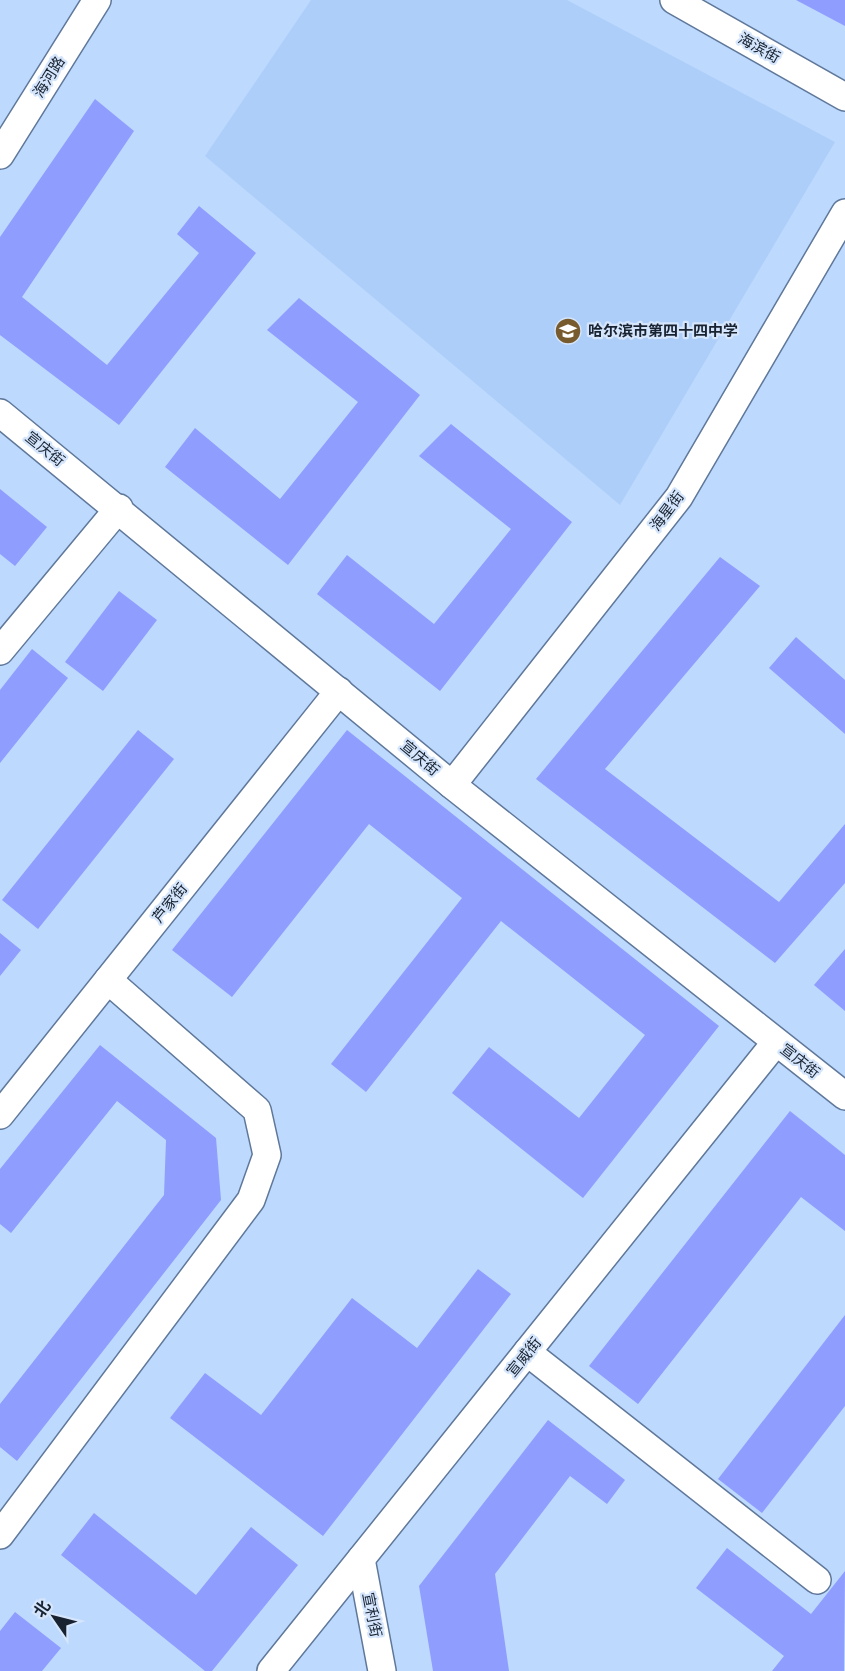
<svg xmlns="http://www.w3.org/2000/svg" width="845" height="1671" viewBox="0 0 845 1671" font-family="'PT Sans','Noto Sans SC',sans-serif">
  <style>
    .built { fill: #aecefa }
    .building { fill: #8f9dff }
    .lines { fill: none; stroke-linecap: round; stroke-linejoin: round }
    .minor-casing { stroke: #5f789a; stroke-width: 30 }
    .minor { stroke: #fff; stroke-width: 27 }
    .labels { text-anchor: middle; stroke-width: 4.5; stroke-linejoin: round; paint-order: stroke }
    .street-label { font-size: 15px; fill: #182230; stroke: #d4e5fc }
    .poi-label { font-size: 15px; font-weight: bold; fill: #182230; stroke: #d4e5fc; text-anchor: start }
  </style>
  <rect width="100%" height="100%" fill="#bdd9fe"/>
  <!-- built -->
  <path class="built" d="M 311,0 L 567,0 L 835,142 L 620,505 L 205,156 Z"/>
  <!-- building -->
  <g class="building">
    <path d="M 796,0 L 845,0 L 845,26 Z"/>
    <path d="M 95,99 L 134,131 L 22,297 L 107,365 L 199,253 L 177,234 L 199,206 L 256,253 L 119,425 L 0,335 L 0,237 Z"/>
    <path d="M 299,298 L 420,395 L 288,565 L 165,467 L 195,428 L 280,499 L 358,402 L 267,330 Z"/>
    <path d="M 451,424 L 572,522 L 440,691 L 317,594 L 347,555 L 434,624 L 511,529 L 419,456 Z"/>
    <path d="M 0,489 L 47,527 L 15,566 L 0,554 Z"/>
    <path d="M 720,557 L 760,586 L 605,769 L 779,902 L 845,824 L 845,883 L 775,963 L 536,779 Z"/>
    <path d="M 119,591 L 157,620 L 103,691 L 65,662 Z"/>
    <path d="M 796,637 L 845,680 L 845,734 L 769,668 Z"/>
    <path d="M 32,649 L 68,678 L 0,763 L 0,690 Z"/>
    <path d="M 138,730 L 174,759 L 38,929 L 2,900 Z"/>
    <path d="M 347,730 L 719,1026 L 583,1198 L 452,1093 L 489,1047 L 579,1118 L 645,1035 L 501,921 L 366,1092 L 331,1064 L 462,898 L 369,824 L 232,997 L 172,950 Z"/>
    <path d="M 0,933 L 21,950 L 0,976 Z"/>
    <path d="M 845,949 L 845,1011 L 814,985 Z"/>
    <path d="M 100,1045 L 216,1138 L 221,1200 L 17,1461 L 0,1447 L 0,1404 L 164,1195 L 166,1140 L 117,1101 L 11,1233 L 0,1224 L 0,1169 Z"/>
    <path d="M 790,1111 L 845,1155 L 845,1231 L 801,1197 L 638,1404 L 589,1366 Z"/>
    <path d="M 478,1269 L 511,1294 L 323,1536 L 170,1418 L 205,1373 L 261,1415 L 352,1298 L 417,1348 Z"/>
    <path d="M 845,1315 L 845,1406 L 762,1513 L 718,1479 Z"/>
    <path d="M 548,1420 L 625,1480 L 607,1504 L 570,1476 L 495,1574 L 509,1671 L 433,1671 L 419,1586 Z"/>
    <path d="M 94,1513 L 196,1595 L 251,1527 L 298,1565 L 212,1671 L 205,1671 L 61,1555 Z"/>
    <path d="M 727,1548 L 811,1614 L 845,1571 L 844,1671 L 772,1671 L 784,1656 L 696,1588 Z"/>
    <path d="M 15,1612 L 61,1648 L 42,1671 L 0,1671 L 0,1631 Z"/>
  </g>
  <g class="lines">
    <defs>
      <g id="minor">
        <path d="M 674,0 L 845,97"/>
        <path d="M 0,155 L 97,0"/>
        <path d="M 0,413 L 452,785 L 845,1096"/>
        <path d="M 0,651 L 119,508"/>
        <path d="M 452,785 L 679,497 L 845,213"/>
        <path d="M 0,1115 L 339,691"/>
        <path d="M 527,1352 L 817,1580"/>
        <path d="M 0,1535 L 251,1200 L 267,1155 L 257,1110 L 108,980"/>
        <path d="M 361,1559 L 382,1671"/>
        <path d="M 271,1671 L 776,1042"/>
      </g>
    </defs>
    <!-- minor casing -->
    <use href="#minor" class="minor-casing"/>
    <!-- minor -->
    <use href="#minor" class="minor"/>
  </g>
  <!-- icons -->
  <defs>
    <symbol id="school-disc" viewBox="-11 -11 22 22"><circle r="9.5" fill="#775a2d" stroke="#d4e5fc"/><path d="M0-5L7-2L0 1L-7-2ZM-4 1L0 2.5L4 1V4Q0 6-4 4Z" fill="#fff"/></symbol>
  </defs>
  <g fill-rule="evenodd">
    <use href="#school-disc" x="553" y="316" width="30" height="30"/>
  </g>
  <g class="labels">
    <!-- street labels -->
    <g class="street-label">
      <text transform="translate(759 48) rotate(29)" y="5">海滨街</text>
      <text transform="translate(49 77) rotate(-58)" y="5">海河路</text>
      <text transform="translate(45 449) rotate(39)" y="5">宣庆街</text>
      <text transform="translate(667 511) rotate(-53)" y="5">海星街</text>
      <text transform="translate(420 758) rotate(40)" y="5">宣庆街</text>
      <text transform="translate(170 903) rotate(-51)" y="5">芦家街</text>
      <text transform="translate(800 1061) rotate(38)" y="5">宣庆街</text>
      <text transform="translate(524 1357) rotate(-51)" y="5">宣威街</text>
      <text transform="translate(372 1615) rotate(79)" y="5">宣利街</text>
    </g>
    <!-- poi labels -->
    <g class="poi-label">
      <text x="588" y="336">哈尔滨市第四十四中学</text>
    </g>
  </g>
  <!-- north arrow -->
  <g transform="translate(54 1617) rotate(305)" stroke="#d4e5fc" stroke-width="4.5" paint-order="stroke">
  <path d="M0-4.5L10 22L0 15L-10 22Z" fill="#182230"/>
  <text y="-9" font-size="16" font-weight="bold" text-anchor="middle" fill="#182230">北</text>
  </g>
</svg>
